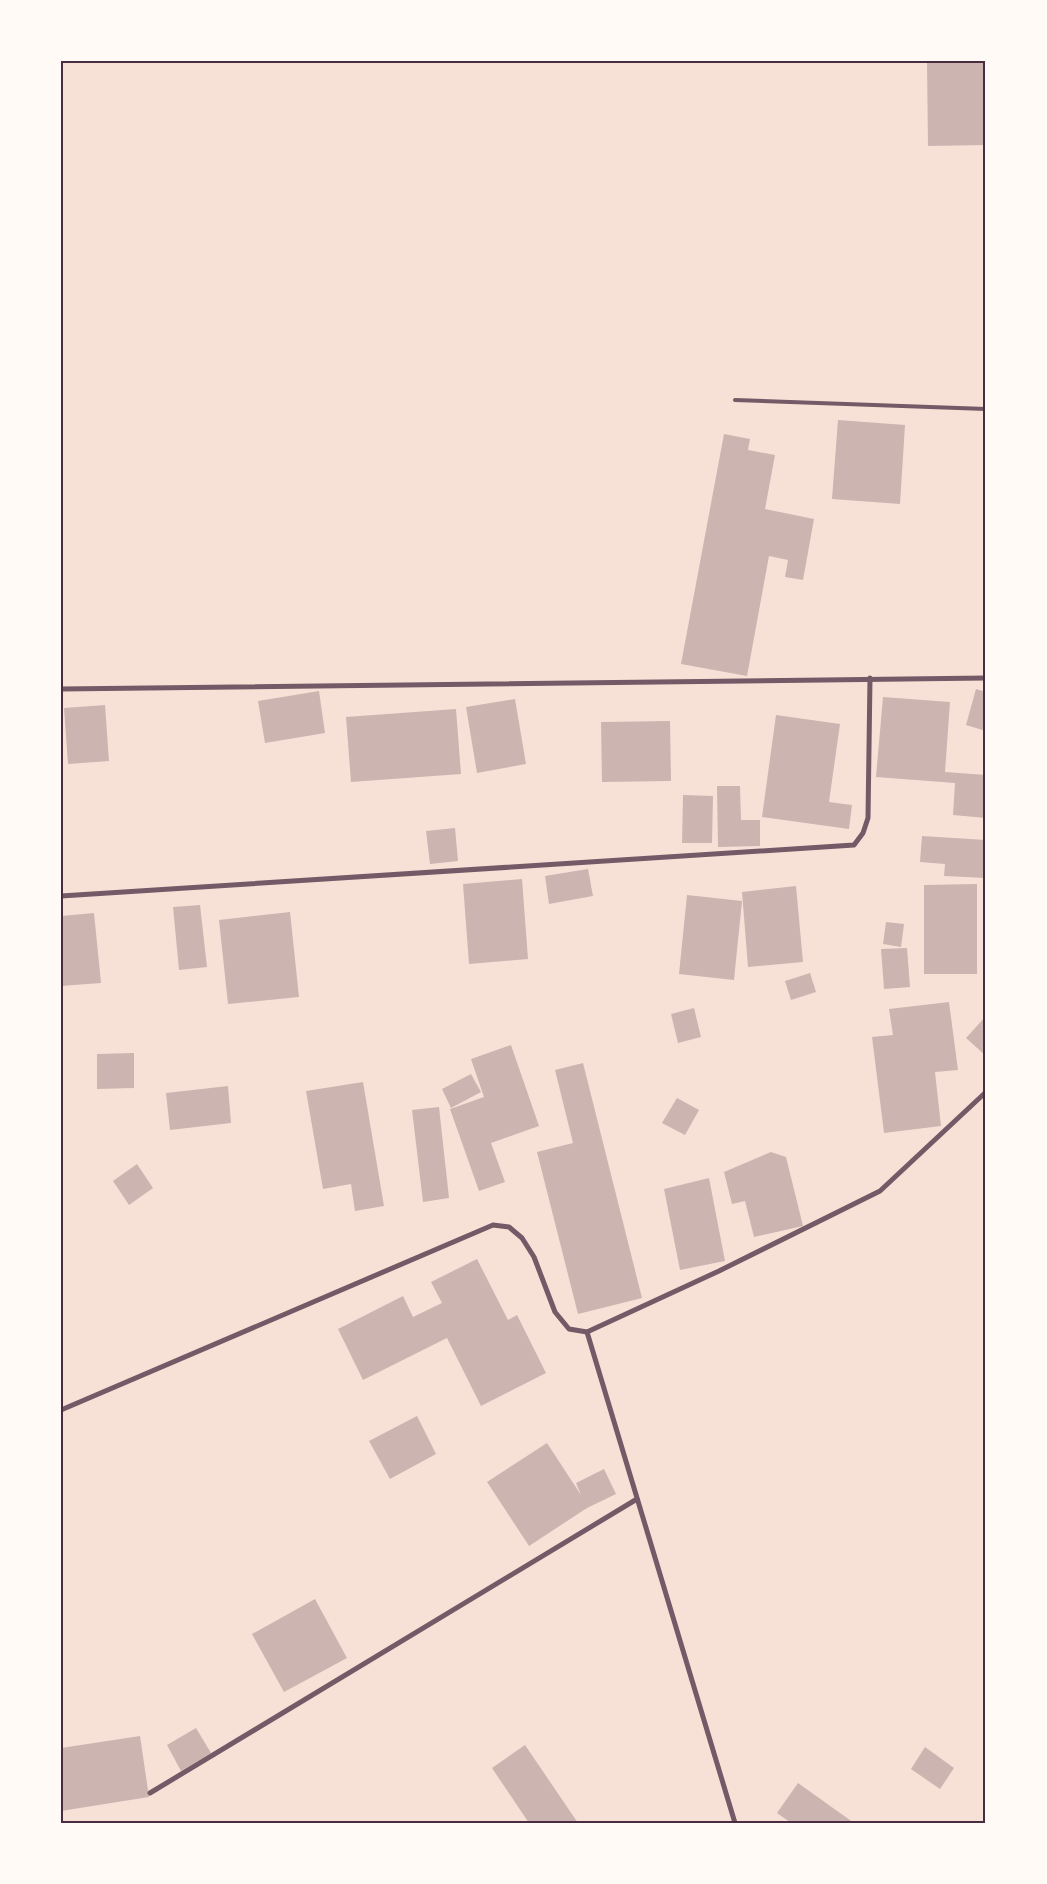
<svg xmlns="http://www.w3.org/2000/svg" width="1047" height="1884" viewBox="0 0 1047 1884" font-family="'PT Sans',sans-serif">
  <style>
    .building { fill: #ccb4b1 }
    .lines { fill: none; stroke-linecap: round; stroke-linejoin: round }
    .service { stroke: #755966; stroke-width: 4 }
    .minor { stroke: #755966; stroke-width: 5 }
    .neatline { fill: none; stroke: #4a2c40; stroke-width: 2 }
  </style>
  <rect width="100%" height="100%" fill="#f7e1d7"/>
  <!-- building -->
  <g class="building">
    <path d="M 927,62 L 986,62 L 986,145 L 928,146 Z"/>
    <path d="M 838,420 L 905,425 L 900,504 L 832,499 Z"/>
    <path d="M 724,434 L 750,439 L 748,450 L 775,455 L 765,509 L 814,519 L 803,580 L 785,577 L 788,560 L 769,556 L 747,676 L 681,664 Z"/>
    <path d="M 976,689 L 986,692 L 986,731 L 966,725 Z"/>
    <path d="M 319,691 L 325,733 L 265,743 L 258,701 Z"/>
    <path d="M 883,697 L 950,702 L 945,772 L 986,775 L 986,818 L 953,815 L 955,783 L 876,777 Z"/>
    <path d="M 515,699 L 526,764 L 477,773 L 466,707 Z"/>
    <path d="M 105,705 L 109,761 L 68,764 L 64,708 Z"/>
    <path d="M 456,709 L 461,774 L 351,782 L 346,717 Z"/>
    <path d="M 776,715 L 840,724 L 829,802 L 852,805 L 849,829 L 762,817 Z"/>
    <path d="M 670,721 L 671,781 L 602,782 L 601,722 Z"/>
    <path d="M 717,786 L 740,786 L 741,820 L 760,820 L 760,846 L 718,847 Z"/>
    <path d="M 683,795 L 713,796 L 712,843 L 682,843 Z"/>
    <path d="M 455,828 L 458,861 L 430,864 L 426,831 Z"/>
    <path d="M 922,836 L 986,840 L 986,878 L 944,876 L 945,864 L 920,862 Z"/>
    <path d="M 588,869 L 593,896 L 549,904 L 545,876 Z"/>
    <path d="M 522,879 L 528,959 L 469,964 L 463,884 Z"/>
    <path d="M 977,884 L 977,974 L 924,974 L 924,885 Z"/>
    <path d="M 796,886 L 803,962 L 748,967 L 742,892 Z"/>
    <path d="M 687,895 L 742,901 L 734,980 L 679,974 Z"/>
    <path d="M 200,905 L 207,967 L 179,970 L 173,907 Z"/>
    <path d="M 290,912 L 299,997 L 228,1004 L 219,920 Z"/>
    <path d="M 94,913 L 101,983 L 61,986 L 61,916 Z"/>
    <path d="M 886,922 L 904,924 L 901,947 L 883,944 Z"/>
    <path d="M 907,948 L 910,987 L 884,989 L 881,949 Z"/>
    <path d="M 810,973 L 816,992 L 791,1000 L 785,981 Z"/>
    <path d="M 949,1002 L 958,1070 L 935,1072 L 941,1126 L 884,1133 L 872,1037 L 893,1035 L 889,1009 Z"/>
    <path d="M 694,1008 L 701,1037 L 678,1043 L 671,1014 Z"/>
    <path d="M 986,1016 L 986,1056 L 966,1038 Z"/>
    <path d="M 511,1045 L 539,1126 L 491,1143 L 505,1182 L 479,1191 L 450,1109 L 484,1097 L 471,1059 Z"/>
    <path d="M 134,1053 L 134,1088 L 97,1089 L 97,1054 Z"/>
    <path d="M 583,1063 L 642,1298 L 578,1314 L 537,1152 L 573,1143 L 555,1070 Z"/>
    <path d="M 471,1074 L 481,1092 L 451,1108 L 442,1089 Z"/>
    <path d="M 363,1082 L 384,1206 L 355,1211 L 351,1184 L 323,1189 L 306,1091 Z"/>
    <path d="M 228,1086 L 231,1123 L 170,1130 L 166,1093 Z"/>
    <path d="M 677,1098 L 699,1110 L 685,1135 L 662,1123 Z"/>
    <path d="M 439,1107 L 449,1198 L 423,1202 L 412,1110 Z"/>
    <path d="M 771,1152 L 786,1157 L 803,1226 L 754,1237 L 745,1201 L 732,1204 L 724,1172 Z"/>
    <path d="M 137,1164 L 153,1188 L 129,1205 L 113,1181 Z"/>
    <path d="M 709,1178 L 725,1261 L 680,1270 L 664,1189 Z"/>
    <path d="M 477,1259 L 508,1320 L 517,1315 L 546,1373 L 481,1406 L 447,1338 L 363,1380 L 338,1329 L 403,1296 L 413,1317 L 442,1303 L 431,1282 Z"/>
    <path d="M 417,1416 L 436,1454 L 390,1479 L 369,1441 Z"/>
    <path d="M 547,1443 L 581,1495 L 576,1483 L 604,1469 L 616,1494 L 587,1508 L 529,1546 L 487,1482 Z"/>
    <path d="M 315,1599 L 347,1658 L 284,1692 L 252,1634 Z"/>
    <path d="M 196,1728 L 211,1753 L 181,1771 L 167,1745 Z"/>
    <path d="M 140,1736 L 149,1797 L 61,1811 L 61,1748 Z"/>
    <path d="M 525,1745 L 578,1823 L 529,1823 L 492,1768 Z"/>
    <path d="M 925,1747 L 954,1768 L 940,1789 L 911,1769 Z"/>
    <path d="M 798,1783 L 854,1823 L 791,1823 L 777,1813 Z"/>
  </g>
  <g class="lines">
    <!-- service -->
    <path class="service" d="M 735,400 L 986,409"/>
    <!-- minor -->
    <g class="minor">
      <path d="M 61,689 L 986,678"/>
      <path d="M 61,896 L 854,845 L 863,833 L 868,818 L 870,678"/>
      <path d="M 587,1332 L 735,1823"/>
      <path d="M 61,1410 L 493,1225 L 509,1227 L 522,1238 L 534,1257 L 555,1312 L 569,1329 L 587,1332 L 719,1271 L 880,1191 L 986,1092"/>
      <path d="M 150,1793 L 637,1499"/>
    </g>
  </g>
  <!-- border -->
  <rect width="1047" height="1884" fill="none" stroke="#fffaf5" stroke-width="125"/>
  <rect x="62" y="62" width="922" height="1760" class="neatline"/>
</svg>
